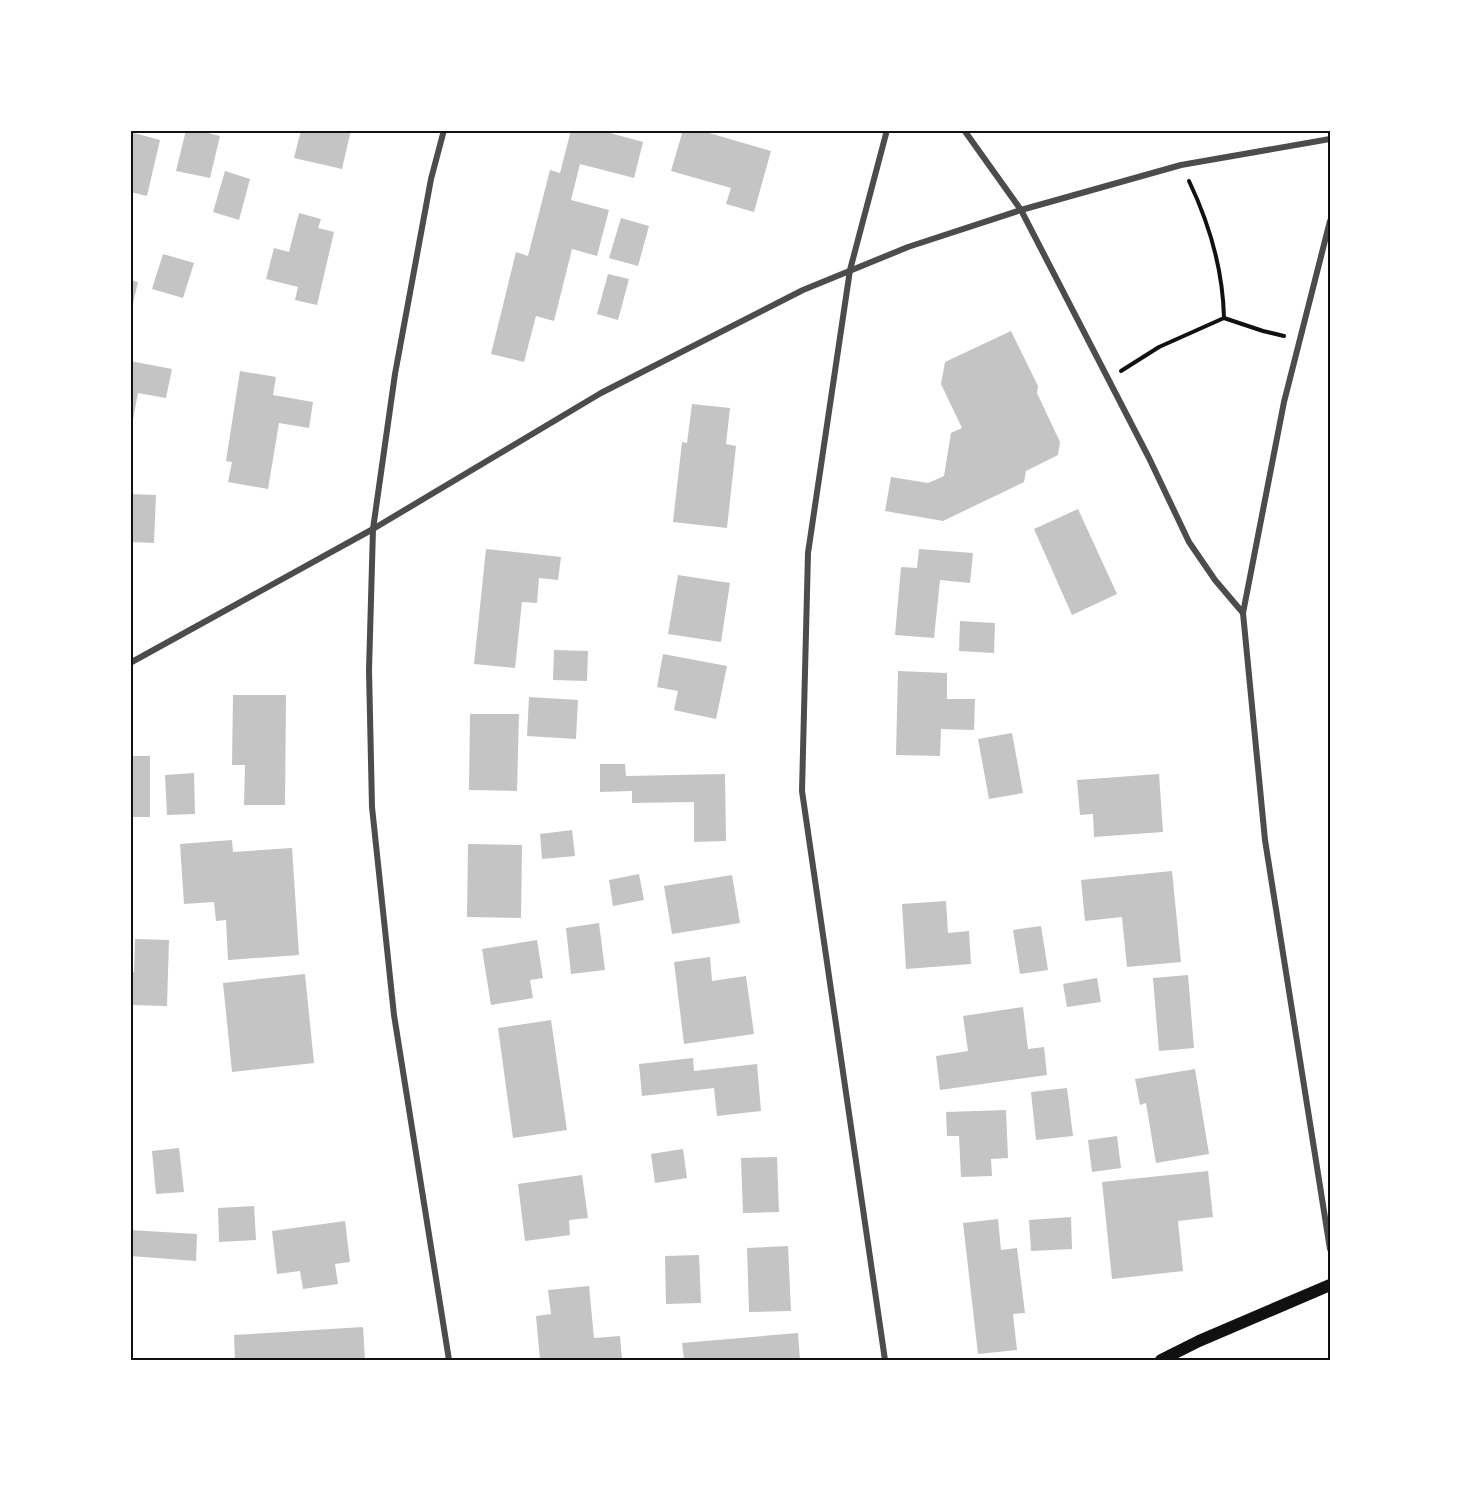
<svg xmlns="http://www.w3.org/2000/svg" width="1461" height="1491" viewBox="0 0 1461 1491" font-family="'Archivo Narrow',sans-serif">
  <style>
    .building { fill: #c4c4c4 }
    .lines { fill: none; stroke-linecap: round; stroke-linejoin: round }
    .path { stroke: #111; stroke-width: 4 }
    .minor { stroke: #4c4c4c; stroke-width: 6 }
    .secondary { stroke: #111; stroke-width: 12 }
    .neatline { fill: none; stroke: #111; stroke-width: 2 }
  </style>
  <rect width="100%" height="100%" fill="#fff"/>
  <!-- building -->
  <g class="building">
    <path d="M 186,130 L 196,130 L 220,136 L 210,178 L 176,171 Z"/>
    <path d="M 301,130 L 351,130 L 342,169 L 294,158 Z"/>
    <path d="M 571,130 L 599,130 L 643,142 L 634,178 L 580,164 L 571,200 L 609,210 L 597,256 L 572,249 L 554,321 L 536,316 L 524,362 L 491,354 L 516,252 L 528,256 L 550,170 L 560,173 Z"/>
    <path d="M 683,130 L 699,130 L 771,151 L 754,212 L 726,204 L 731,188 L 671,171 Z"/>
    <path d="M 130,132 L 160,140 L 147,196 L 130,192 Z"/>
    <path d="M 225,171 L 250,179 L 239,220 L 213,212 Z"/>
    <path d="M 299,213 L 321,219 L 318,228 L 334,232 L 317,305 L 295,300 L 298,287 L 266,279 L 274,248 L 289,252 Z"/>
    <path d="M 621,218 L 649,226 L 638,266 L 609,258 Z"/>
    <path d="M 163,254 L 194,263 L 183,298 L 152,289 Z"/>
    <path d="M 608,274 L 629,279 L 618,320 L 597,314 Z"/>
    <path d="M 130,280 L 138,282 L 131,312 L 130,312 Z"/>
    <path d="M 1011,331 L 1038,386 L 1037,393 L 1060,442 L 1058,455 L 1026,471 L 1024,482 L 943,521 L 885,511 L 891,477 L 928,483 L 944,476 L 951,433 L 962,428 L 941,384 L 945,362 Z"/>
    <path d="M 130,361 L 172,369 L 166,398 L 138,393 L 132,425 Z"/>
    <path d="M 240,371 L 276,377 L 273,395 L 313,402 L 309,428 L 279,423 L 268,489 L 228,482 L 232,462 L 226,461 Z"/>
    <path d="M 692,404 L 730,408 L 726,444 L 736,446 L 727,528 L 673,522 L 682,442 L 687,443 Z"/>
    <path d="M 130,494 L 156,495 L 154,543 L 130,542 Z"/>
    <path d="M 1078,509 L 1117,594 L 1072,615 L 1034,529 Z"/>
    <path d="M 486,549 L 561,557 L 558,580 L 539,578 L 537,603 L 522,602 L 515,668 L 474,664 Z"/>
    <path d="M 919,549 L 973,553 L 970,583 L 940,580 L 934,638 L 895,635 L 901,567 L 917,568 Z"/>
    <path d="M 678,575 L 730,583 L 721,642 L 668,634 Z"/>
    <path d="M 960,621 L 995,623 L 994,653 L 959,651 Z"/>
    <path d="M 554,650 L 588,651 L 587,681 L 553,680 Z"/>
    <path d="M 663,654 L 727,666 L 716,719 L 674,710 L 678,691 L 657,687 Z"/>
    <path d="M 898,671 L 947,673 L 947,699 L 975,699 L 974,730 L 941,729 L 940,756 L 896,755 Z"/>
    <path d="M 233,695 L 286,695 L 285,805 L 244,805 L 245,765 L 232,765 Z"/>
    <path d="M 529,697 L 578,700 L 576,739 L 527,736 Z"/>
    <path d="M 470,714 L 519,714 L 517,791 L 469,790 Z"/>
    <path d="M 1012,733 L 1023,793 L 989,799 L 978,739 Z"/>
    <rect x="130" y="756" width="20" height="61"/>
    <path d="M 600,764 L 625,764 L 626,776 L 725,774 L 726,841 L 694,842 L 694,802 L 632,803 L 632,791 L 600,792 Z"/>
    <path d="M 194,773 L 195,814 L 167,815 L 165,775 Z"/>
    <path d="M 1159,774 L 1163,832 L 1094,837 L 1093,814 L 1080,815 L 1077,780 Z"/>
    <path d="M 572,830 L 575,856 L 542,859 L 540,834 Z"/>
    <path d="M 232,840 L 233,852 L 292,848 L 299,955 L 228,960 L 226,920 L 216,921 L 214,902 L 184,904 L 180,844 Z"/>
    <path d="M 468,844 L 522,845 L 521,918 L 467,917 Z"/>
    <path d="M 1172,871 L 1181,962 L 1127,967 L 1122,917 L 1085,921 L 1081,880 Z"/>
    <path d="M 639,874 L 644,900 L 613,906 L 609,880 Z"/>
    <path d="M 732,875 L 740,923 L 672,934 L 664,886 Z"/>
    <path d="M 946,901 L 948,933 L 969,931 L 971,964 L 906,969 L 902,904 Z"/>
    <path d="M 599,923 L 605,970 L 571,974 L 566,928 Z"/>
    <path d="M 1041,926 L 1048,970 L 1020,974 L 1013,930 Z"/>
    <path d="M 135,939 L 169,940 L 167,1006 L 130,1005 L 130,972 L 134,972 Z"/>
    <path d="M 537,940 L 543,978 L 530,980 L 533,998 L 491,1005 L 482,949 Z"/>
    <path d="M 710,957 L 712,981 L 746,976 L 754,1034 L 684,1044 L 674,962 Z"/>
    <path d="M 305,974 L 314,1063 L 232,1072 L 223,983 Z"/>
    <path d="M 1188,975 L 1194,1048 L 1159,1051 L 1153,978 Z"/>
    <path d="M 1097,978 L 1101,1002 L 1067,1007 L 1063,984 Z"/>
    <path d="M 1023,1007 L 1028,1049 L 1044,1047 L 1047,1075 L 940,1090 L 936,1056 L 968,1051 L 963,1016 Z"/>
    <path d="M 551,1020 L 567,1130 L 513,1138 L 498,1028 Z"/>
    <path d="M 693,1058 L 694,1071 L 757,1064 L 761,1111 L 717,1116 L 714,1088 L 642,1096 L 639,1064 Z"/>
    <path d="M 1195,1069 L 1209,1154 L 1156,1163 L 1146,1103 L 1140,1105 L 1135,1079 Z"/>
    <path d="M 1067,1088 L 1073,1136 L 1036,1140 L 1031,1092 Z"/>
    <path d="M 1006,1110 L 1008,1158 L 991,1159 L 992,1176 L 961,1177 L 959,1136 L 947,1136 L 946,1112 Z"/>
    <path d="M 1117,1136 L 1121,1168 L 1092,1172 L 1088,1140 Z"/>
    <path d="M 179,1148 L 184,1192 L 156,1194 L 152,1151 Z"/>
    <path d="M 683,1149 L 687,1178 L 655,1183 L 651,1154 Z"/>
    <path d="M 777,1157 L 779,1212 L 743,1213 L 741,1158 Z"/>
    <path d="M 1208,1171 L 1213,1217 L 1178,1221 L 1183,1271 L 1112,1279 L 1102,1182 Z"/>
    <path d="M 582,1175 L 588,1218 L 569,1220 L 570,1235 L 525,1241 L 518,1184 Z"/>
    <path d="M 254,1206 L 256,1240 L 219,1242 L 218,1208 Z"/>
    <path d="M 1071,1217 L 1072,1249 L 1031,1251 L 1029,1220 Z"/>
    <path d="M 998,1219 L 1001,1250 L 1017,1248 L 1025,1313 L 1013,1314 L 1017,1350 L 978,1354 L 963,1223 Z"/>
    <path d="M 345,1221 L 350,1262 L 335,1264 L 338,1284 L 303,1289 L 300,1271 L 277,1274 L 272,1231 Z"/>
    <path d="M 130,1230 L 197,1234 L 196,1261 L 130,1256 Z"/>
    <path d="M 788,1246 L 791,1311 L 749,1312 L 747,1248 Z"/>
    <path d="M 699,1255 L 701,1303 L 666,1304 L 665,1256 Z"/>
    <path d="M 589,1286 L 594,1338 L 620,1336 L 622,1359 L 540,1360 L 536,1316 L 551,1314 L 548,1290 Z"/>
    <path d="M 363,1327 L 365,1360 L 235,1360 L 234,1335 Z"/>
    <path d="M 798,1333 L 800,1360 L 684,1360 L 682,1343 Z"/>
  </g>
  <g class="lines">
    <!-- path -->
    <g class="path">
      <path d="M 1189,181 C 1209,223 1223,271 1224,318 L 1263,331 L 1284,336"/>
      <path d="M 1121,371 L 1159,347 L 1224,318"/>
    </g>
    <!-- minor -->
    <g class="minor">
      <path d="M 444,130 L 431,179 L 395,374 L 373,529 L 369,670 L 372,807 L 394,1015 L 449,1360"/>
      <path d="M 964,130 L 1021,210 L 1149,458 L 1189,542 L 1215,580 L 1243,613"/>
      <path d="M 1330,221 L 1284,402 L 1243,613 L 1265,840 L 1330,1249"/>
      <path d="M 130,663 L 373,529 L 601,393 L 803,290 L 908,247 L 1021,210 L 1181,165 L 1330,139"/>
      <path d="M 885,1360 L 802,791 L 808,553 L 850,270 L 887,130"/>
    </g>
    <!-- secondary -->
    <path class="secondary" d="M 1161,1360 L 1199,1341 L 1330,1285"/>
  </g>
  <!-- border -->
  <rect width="1461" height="1491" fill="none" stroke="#ffffff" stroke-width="264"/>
  <rect x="132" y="132" width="1197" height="1227" class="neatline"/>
</svg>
